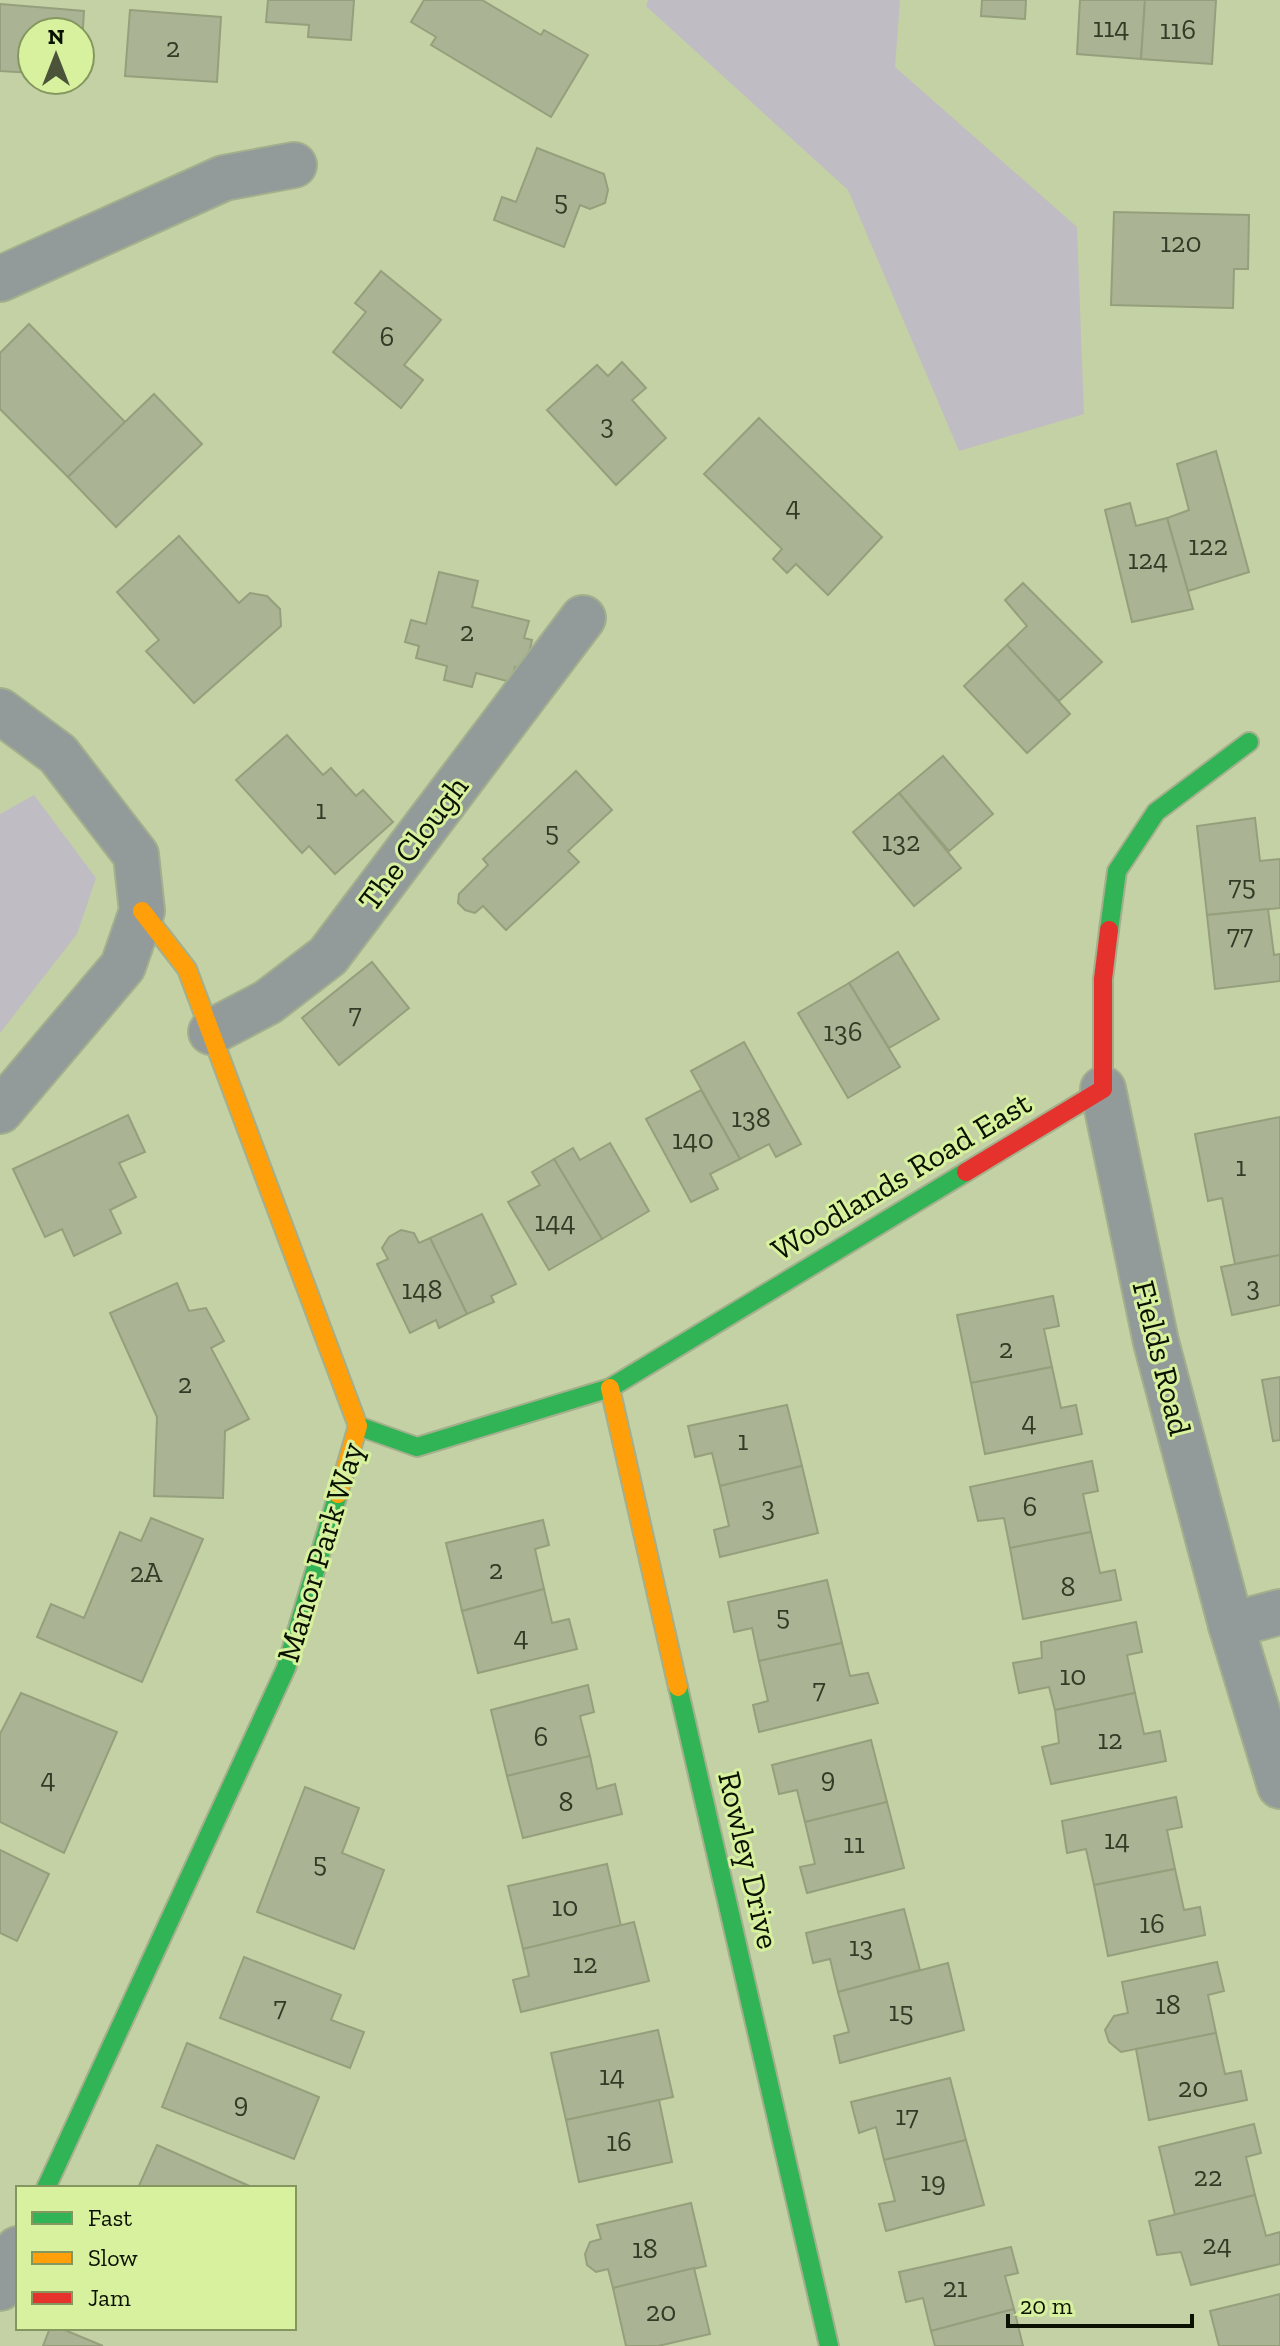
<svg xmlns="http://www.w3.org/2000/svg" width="1280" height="2346" viewBox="0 0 1280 2346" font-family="'Zilla Slab',serif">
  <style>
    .green { fill: #c0bcc3 }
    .building { fill: #aab494; stroke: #959f7c; stroke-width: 2 }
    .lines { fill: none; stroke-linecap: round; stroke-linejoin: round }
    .street-casing { stroke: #a4af8d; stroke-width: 48 }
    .fast-casing { stroke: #a4af8d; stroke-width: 22 }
    .slow-casing { stroke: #a4af8d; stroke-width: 22 }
    .jam-casing { stroke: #a4af8d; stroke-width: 22 }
    .street { stroke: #929b99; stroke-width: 44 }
    .fast { stroke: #30b455; stroke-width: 18 }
    .slow { stroke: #ff9f0a; stroke-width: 18 }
    .jam { stroke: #e5322d; stroke-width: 18 }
    .labels { text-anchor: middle; stroke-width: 6; stroke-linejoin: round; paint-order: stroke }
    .number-label { font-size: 28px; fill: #333a25 }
    .street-label { font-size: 32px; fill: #0b1100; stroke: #d7f19e }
  </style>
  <rect width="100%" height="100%" fill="#c3d1a4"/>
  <!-- green -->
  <g class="green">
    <path d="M 648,0 L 900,0 L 895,67 L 1077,227 L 1084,414 L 959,451 L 848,190 L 646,6 Z"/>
    <path d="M 34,795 L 96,878 L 77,934 L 0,1033 L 0,814 Z"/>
  </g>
  <!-- building -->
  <g class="building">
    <path d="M 268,0 L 354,0 L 351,40 L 308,37 L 309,25 L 266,22 Z"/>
    <path d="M 424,0 L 482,0 L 541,35 L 544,30 L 588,55 L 551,117 L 431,45 L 436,37 L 411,22 Z"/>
    <path d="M 982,0 L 1026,0 L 1025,19 L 981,16 Z"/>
    <path d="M 1080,0 L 1145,0 L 1141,59 L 1077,54 Z"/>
    <path d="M 1145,0 L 1216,0 L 1212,64 L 1141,59 Z"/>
    <path d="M 0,4 L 84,11 L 80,76 L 80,32 L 32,32 L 32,73 L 0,71 Z"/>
    <path d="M 130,10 L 221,17 L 217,82 L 125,76 Z"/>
    <path d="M 537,148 L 604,174 L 608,190 L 605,203 L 590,209 L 580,205 L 564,247 L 494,220 L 502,197 L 516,202 Z"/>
    <path d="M 1114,212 L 1249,215 L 1248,269 L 1234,269 L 1233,308 L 1111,305 Z"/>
    <path d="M 381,271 L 441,320 L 404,365 L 423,380 L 401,408 L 333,352 L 366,312 L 355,303 Z"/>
    <path d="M 29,324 L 125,422 L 68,477 L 0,409 L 0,353 Z"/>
    <path d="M 622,362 L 646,388 L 632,400 L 666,438 L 616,485 L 547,410 L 597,365 L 608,376 Z"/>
    <path d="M 154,394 L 202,444 L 116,527 L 68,477 Z"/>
    <path d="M 759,418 L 882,537 L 828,595 L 796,564 L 787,573 L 773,559 L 782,549 L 704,474 Z"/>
    <path d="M 1216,451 L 1249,572 L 1188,591 L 1167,518 L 1189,510 L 1177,464 Z"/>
    <path d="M 1130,503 L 1136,526 L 1167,518 L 1193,609 L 1132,622 L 1105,510 Z"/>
    <path d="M 179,536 L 239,603 L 250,593 L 267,596 L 280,609 L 281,626 L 194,703 L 146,651 L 159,640 L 117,592 Z"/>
    <path d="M 439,572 L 478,581 L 472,607 L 529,621 L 524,638 L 532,640 L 525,670 L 515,667 L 511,682 L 476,673 L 472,687 L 444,680 L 447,666 L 416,658 L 419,646 L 405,642 L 411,620 L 426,624 Z"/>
    <path d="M 1023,583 L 1102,662 L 1059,701 L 1007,645 L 1027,626 L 1005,600 Z"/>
    <path d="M 1007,645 L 1070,714 L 1027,753 L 964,686 Z"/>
    <path d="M 287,735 L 323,775 L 331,768 L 356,796 L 363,790 L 393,822 L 335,874 L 309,846 L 302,853 L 236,780 Z"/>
    <path d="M 943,756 L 993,814 L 949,851 L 899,793 Z"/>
    <path d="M 576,771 L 612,810 L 568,851 L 579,862 L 506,930 L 483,906 L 475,913 L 465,910 L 458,903 L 459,894 L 488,865 L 483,859 Z"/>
    <path d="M 899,793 L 961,868 L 914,906 L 853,832 Z"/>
    <path d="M 1255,818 L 1260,861 L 1280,859 L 1280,908 L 1207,915 L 1197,826 Z"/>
    <path d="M 1268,909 L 1274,955 L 1280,954 L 1280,981 L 1215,989 L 1207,915 Z"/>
    <path d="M 898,952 L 939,1019 L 889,1048 L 849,983 Z"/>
    <path d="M 372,962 L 409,1008 L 339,1065 L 302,1018 Z"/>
    <path d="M 849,983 L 900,1067 L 848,1098 L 798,1013 Z"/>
    <path d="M 744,1042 L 801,1144 L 776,1157 L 769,1144 L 740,1159 L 691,1071 Z"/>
    <path d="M 701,1090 L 740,1159 L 710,1174 L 718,1189 L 691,1202 L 646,1119 Z"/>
    <path d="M 128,1115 L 145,1152 L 119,1163 L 136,1197 L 110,1210 L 121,1233 L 74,1256 L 62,1229 L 45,1237 L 13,1169 Z"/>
    <path d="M 1280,1117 L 1280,1255 L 1235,1264 L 1222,1198 L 1208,1201 L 1195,1134 Z"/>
    <path d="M 610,1143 L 649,1211 L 602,1239 L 554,1159 L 573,1148 L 580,1160 Z"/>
    <path d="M 554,1159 L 602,1239 L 549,1270 L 508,1202 L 540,1185 L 532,1172 Z"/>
    <path d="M 482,1214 L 516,1284 L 491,1296 L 494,1302 L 467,1314 L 430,1238 Z"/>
    <path d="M 401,1230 L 414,1233 L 419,1243 L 430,1238 L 467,1314 L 439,1328 L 436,1320 L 410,1333 L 377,1264 L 388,1259 L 382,1248 L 389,1237 Z"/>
    <path d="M 1280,1255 L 1280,1305 L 1232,1315 L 1221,1267 Z"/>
    <path d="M 177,1283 L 189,1311 L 206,1308 L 224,1341 L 211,1348 L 249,1419 L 225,1431 L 223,1498 L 154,1496 L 157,1417 L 110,1313 Z"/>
    <path d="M 1053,1296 L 1059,1326 L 1044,1329 L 1052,1367 L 971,1383 L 957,1315 Z"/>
    <path d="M 1052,1367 L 1061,1408 L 1076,1405 L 1082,1434 L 985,1454 L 971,1383 Z"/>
    <path d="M 1280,1377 L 1280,1440 L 1273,1441 L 1262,1380 Z"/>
    <path d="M 787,1405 L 802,1466 L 720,1486 L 712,1453 L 695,1457 L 688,1426 Z"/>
    <path d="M 1092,1461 L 1098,1491 L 1083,1494 L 1091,1532 L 1010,1548 L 1004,1518 L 978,1521 L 970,1487 Z"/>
    <path d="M 802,1466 L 818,1533 L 720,1557 L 714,1530 L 729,1526 L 720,1486 Z"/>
    <path d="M 151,1518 L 203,1539 L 142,1682 L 37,1637 L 51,1604 L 84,1618 L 120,1532 L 141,1541 Z"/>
    <path d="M 543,1520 L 549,1545 L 535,1549 L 544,1589 L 462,1611 L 446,1543 Z"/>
    <path d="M 1091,1532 L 1100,1573 L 1115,1570 L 1121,1600 L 1023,1619 L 1010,1548 Z"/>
    <path d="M 827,1580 L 842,1643 L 759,1661 L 752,1628 L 734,1632 L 728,1602 Z"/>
    <path d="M 544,1589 L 552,1623 L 569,1619 L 577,1649 L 478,1673 L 462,1611 Z"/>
    <path d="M 1136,1622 L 1142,1652 L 1127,1655 L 1135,1693 L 1055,1710 L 1049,1687 L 1019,1693 L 1013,1663 L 1042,1658 L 1041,1642 Z"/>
    <path d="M 842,1643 L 850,1676 L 868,1673 L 878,1703 L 759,1732 L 753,1705 L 768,1701 L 759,1661 Z"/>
    <path d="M 588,1685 L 594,1712 L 580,1716 L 590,1756 L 507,1776 L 491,1710 Z"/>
    <path d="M 21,1693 L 117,1732 L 64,1853 L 0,1822 L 0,1734 Z"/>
    <path d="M 1135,1693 L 1144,1734 L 1160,1731 L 1166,1761 L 1051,1784 L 1042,1747 L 1059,1743 L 1055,1710 Z"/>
    <path d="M 871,1740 L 887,1802 L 805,1822 L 797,1790 L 779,1794 L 772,1765 Z"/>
    <path d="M 590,1756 L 597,1789 L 615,1784 L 622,1814 L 523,1838 L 507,1776 Z"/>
    <path d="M 305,1787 L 359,1808 L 342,1853 L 384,1870 L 354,1949 L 257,1912 Z"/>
    <path d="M 1176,1797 L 1182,1827 L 1167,1830 L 1175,1869 L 1094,1885 L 1086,1849 L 1067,1853 L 1062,1821 Z"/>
    <path d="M 887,1802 L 904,1868 L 807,1893 L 800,1867 L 815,1864 L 805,1822 Z"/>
    <path d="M 0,1850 L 49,1874 L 17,1941 L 0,1933 Z"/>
    <path d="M 607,1864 L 621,1926 L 523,1949 L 508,1886 Z"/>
    <path d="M 1175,1869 L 1184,1910 L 1200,1907 L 1205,1935 L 1108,1956 L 1094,1885 Z"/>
    <path d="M 904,1909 L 920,1970 L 838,1992 L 830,1959 L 813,1963 L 806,1933 Z"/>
    <path d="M 634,1922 L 649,1981 L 521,2012 L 513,1980 L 529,1976 L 523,1949 Z"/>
    <path d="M 244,1957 L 341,1995 L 331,2020 L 364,2032 L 350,2068 L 220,2018 Z"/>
    <path d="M 1217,1962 L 1224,1991 L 1208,1995 L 1216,2033 L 1121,2052 L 1109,2042 L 1105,2030 L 1114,2016 L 1128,2013 L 1122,1982 Z"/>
    <path d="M 948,1963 L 964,2030 L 840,2063 L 834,2036 L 849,2032 L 838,1992 Z"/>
    <path d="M 658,2030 L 673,2097 L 566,2120 L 551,2053 Z"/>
    <path d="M 1216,2033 L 1225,2074 L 1241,2071 L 1247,2100 L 1149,2120 L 1136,2049 Z"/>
    <path d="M 187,2043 L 319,2097 L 294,2159 L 162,2107 Z"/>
    <path d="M 950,2078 L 966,2140 L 884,2160 L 876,2127 L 859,2133 L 851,2102 Z"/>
    <path d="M 659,2100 L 672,2162 L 579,2182 L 566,2120 Z"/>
    <path d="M 1254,2124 L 1261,2153 L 1246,2157 L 1255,2195 L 1175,2215 L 1159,2147 Z"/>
    <path d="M 966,2140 L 984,2205 L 886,2231 L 879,2204 L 895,2201 L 884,2160 Z"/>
    <path d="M 157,2145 L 254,2188 L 138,2188 Z"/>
    <path d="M 1255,2195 L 1266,2236 L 1280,2232 L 1280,2264 L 1191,2285 L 1181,2252 L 1157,2255 L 1149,2221 Z"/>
    <path d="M 691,2203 L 706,2266 L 613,2288 L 608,2269 L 596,2272 L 587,2265 L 585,2254 L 590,2242 L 601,2239 L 597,2225 Z"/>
    <path d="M 1011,2247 L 1018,2273 L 1005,2276 L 1014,2309 L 931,2331 L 923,2298 L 906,2302 L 899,2272 Z"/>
    <path d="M 694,2268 L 710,2334 L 658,2346 L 626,2346 L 613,2288 Z"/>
    <path d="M 1280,2294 L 1280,2346 L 1219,2346 L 1210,2311 Z"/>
    <path d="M 1014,2309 L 1023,2346 L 935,2346 L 931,2331 Z"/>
    <path d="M 50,2328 L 60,2328 L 103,2346 L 43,2346 Z"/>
  </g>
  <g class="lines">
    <defs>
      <g id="street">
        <path d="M 0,279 L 224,178 L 294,165"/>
        <path d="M 0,711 L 58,754 L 136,855 L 142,911 L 123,966 L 0,1111"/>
        <path d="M 211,1032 L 268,1002 L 328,956 L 583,618"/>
        <path d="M 1103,1089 L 1156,1342 L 1231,1625 L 1280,1786"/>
        <path d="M 1231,1625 L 1280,1612"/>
        <path d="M 0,2288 L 18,2249"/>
      </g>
      <g id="fast">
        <path d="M 1109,930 L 1117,871 L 1156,812 L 1249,742"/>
        <path d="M 358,1426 L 417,1447 L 610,1388 L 966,1172"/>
        <path d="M 678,1687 L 829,2346"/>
        <path d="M 46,2188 L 286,1668 L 338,1494"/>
      </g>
      <g id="slow">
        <path d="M 142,911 L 187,969 L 358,1426 L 338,1494"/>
        <path d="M 610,1388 L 678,1687"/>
      </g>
      <path id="jam" d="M 966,1172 L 1103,1089 L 1103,979 L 1109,930"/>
    </defs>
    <!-- street casing -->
    <use href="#street" class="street-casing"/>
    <!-- fast casing -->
    <use href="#fast" class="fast-casing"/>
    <!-- slow casing -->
    <use href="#slow" class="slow-casing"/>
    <!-- jam casing -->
    <use href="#jam" class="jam-casing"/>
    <!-- street -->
    <use href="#street" class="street"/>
    <!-- fast -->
    <use href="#fast" class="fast"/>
    <!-- slow -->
    <use href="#slow" class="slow"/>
    <!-- jam -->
    <use href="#jam" class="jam"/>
  </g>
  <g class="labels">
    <!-- number labels -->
    <g class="number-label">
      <text x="1111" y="37">114</text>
      <text x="1178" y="39">116</text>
      <text x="173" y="57">2</text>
      <text x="561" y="210">5</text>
      <text x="1181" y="252">120</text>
      <text x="387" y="346">6</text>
      <text x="607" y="434">3</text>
      <text x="793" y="516">4</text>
      <text x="1208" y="555">122</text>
      <text x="1148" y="569">124</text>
      <text x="467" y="641">2</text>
      <text x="321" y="819">1</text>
      <text x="552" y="841">5</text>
      <text x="901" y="851">132</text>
      <text x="1242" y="895">75</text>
      <text x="1240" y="944">77</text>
      <text x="355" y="1023">7</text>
      <text x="843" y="1041">136</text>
      <text x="751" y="1127">138</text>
      <text x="693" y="1149">140</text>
      <text x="1241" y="1176">1</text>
      <text x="555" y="1231">144</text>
      <text x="1253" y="1296">3</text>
      <text x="422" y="1299">148</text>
      <text x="1006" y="1358">2</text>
      <text x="185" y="1393">2</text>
      <text x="1029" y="1431">4</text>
      <text x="743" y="1450">1</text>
      <text x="768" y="1516">3</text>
      <text x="1030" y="1516">6</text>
      <text x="496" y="1579">2</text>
      <text x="146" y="1582">2A</text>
      <text x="1068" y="1596">8</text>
      <text x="783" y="1625">5</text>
      <text x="521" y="1646">4</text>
      <text x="1073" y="1685">10</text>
      <text x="819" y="1698">7</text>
      <text x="541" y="1746">6</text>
      <text x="1110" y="1749">12</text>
      <text x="828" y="1787">9</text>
      <text x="48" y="1788">4</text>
      <text x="566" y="1811">8</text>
      <text x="1117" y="1849">14</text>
      <text x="854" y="1853">11</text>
      <text x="320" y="1872">5</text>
      <text x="565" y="1916">10</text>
      <text x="1152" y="1933">16</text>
      <text x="861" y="1956">13</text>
      <text x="585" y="1973">12</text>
      <text x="1168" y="2014">18</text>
      <text x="280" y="2016">7</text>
      <text x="901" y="2021">15</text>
      <text x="612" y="2085">14</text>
      <text x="1193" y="2097">20</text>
      <text x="241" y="2112">9</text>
      <text x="907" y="2125">17</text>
      <text x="619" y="2151">16</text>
      <text x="1208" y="2186">22</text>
      <text x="933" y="2191">19</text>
      <text x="1217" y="2254">24</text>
      <text x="645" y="2258">18</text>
      <text x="955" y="2297">21</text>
      <text x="661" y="2321">20</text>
    </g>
    <!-- street labels -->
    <g class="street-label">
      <text transform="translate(413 843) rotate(-53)" y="11">The Clough</text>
      <text transform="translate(901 1176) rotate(-31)" y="11">Woodlands Road East</text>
      <text transform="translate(1162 1358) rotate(76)" y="11">Fields Road</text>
      <text transform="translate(320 1552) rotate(-73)" y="11">Manor Park Way</text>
      <text transform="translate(749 1860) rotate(77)" y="11">Rowley Drive</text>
    </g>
  </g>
  <!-- legend -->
  <rect x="16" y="2186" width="280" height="144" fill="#d7f19e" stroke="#85975f" stroke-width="2"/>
  <rect x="32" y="2212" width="40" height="12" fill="#30b455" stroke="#85975f" stroke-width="2"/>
  <text x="88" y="2226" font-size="24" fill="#0b1100">Fast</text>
  <rect x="32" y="2252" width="40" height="12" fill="#ff9f0a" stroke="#85975f" stroke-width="2"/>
  <text x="88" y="2266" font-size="24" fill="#0b1100">Slow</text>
  <rect x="32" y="2292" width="40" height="12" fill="#e5322d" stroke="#85975f" stroke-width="2"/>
  <text x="88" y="2306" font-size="24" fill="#0b1100">Jam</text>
  <!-- north arrow -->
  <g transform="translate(56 56)"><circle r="38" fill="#d7f19e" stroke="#85975f" stroke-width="2"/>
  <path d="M0-6L14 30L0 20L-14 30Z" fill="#4b5439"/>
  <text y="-12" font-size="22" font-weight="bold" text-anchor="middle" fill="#0b1100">N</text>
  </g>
  <!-- scale -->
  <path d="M1008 2314v12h184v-12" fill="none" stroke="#0b1100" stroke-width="4"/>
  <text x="1020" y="2314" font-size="24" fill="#0b1100" stroke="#d7f19e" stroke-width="6" paint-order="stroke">20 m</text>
</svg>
